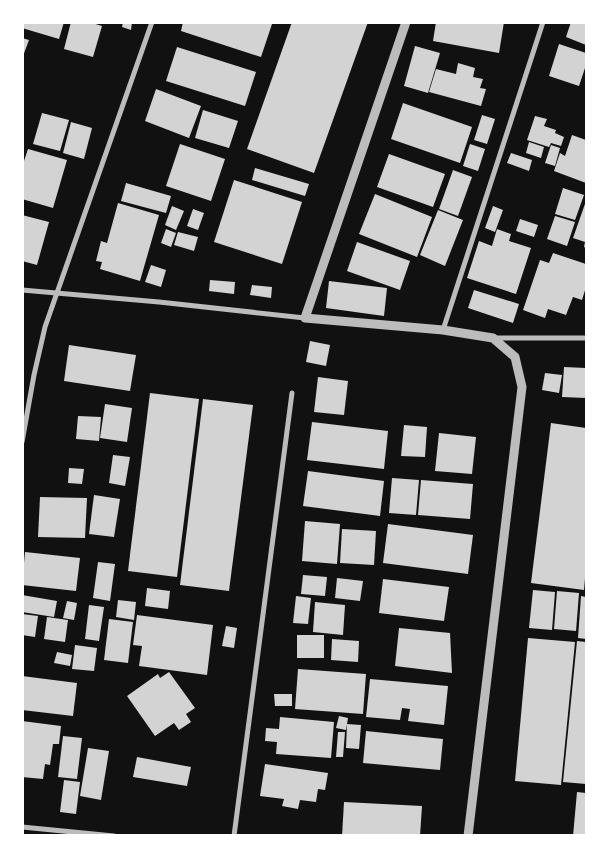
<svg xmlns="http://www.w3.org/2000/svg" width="609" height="858" viewBox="0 0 609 858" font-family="Raleway,sans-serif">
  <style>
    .building { fill: #d3d3d3 }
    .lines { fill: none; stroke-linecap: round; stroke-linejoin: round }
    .minor { stroke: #bcbcbc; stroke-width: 5 }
    .tertiary { stroke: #bcbcbc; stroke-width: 9 }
  </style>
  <rect width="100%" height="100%" fill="#111"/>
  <!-- building -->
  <g class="building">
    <path d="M 23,22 L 64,22 L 59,39 L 22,28 Z"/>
    <path d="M 71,22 L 89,22 L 102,26 L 93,57 L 64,49 Z"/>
    <path d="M 123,22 L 132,22 L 131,30 L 122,27 Z"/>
    <path d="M 183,22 L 268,22 L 272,24 L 261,57 L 181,31 Z"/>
    <path d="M 292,22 L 368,22 L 314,173 L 247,149 Z"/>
    <path d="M 436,22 L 504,22 L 499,53 L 433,41 Z"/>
    <path d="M 571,22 L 586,24 L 586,45 L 566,37 Z"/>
    <path d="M 22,38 L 29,40 L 23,56 L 22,56 Z"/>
    <path d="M 559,44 L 586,53 L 586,65 L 579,86 L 549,76 Z"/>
    <path d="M 415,46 L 440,53 L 428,93 L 404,86 Z"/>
    <path d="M 177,47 L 256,72 L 245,106 L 166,81 Z"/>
    <path d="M 458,63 L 475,68 L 473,77 L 483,79 L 480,88 L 486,89 L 481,106 L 429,92 L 436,69 L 456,74 Z"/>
    <path d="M 156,89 L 201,106 L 189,138 L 145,121 Z"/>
    <path d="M 403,103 L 472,127 L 460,163 L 391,139 Z"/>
    <path d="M 203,110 L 238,121 L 229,148 L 195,138 Z"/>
    <path d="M 42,113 L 69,120 L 60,151 L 33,144 Z"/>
    <path d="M 482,115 L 495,119 L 487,144 L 474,140 Z"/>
    <path d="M 535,116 L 547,119 L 544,126 L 556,130 L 555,133 L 564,137 L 561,146 L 551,143 L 549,147 L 527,140 Z"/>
    <path d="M 71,122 L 92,128 L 84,159 L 63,153 Z"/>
    <path d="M 572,135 L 586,140 L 586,183 L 554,171 L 560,153 L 565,156 Z"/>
    <path d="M 529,142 L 544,147 L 541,158 L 526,153 Z"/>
    <path d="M 180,144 L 225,159 L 211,201 L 166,186 Z"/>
    <path d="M 470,144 L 485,149 L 478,171 L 463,166 Z"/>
    <path d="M 551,145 L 560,148 L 555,166 L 545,163 Z"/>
    <path d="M 28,149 L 67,160 L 53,208 L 22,199 L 22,167 Z"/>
    <path d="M 511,153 L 532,160 L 529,171 L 507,163 Z"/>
    <path d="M 389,154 L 445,174 L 433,207 L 377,187 Z"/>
    <path d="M 255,168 L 309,184 L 305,196 L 252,180 Z"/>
    <path d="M 453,170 L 472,177 L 458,216 L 439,209 Z"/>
    <path d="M 234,180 L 302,202 L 282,264 L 214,242 Z"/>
    <path d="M 126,183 L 171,196 L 166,213 L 121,201 Z"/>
    <path d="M 563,188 L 584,195 L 575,220 L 555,214 Z"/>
    <path d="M 375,194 L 432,217 L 417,257 L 359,234 Z"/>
    <path d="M 586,201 L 586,248 L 584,247 L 585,242 L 573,238 Z"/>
    <path d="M 118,203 L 159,215 L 140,281 L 100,269 L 102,262 L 96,261 L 101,241 L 107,243 Z"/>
    <path d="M 172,206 L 184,211 L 176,230 L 165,225 Z"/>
    <path d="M 493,206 L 503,210 L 495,232 L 485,228 Z"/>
    <path d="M 193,209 L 204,213 L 198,230 L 187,226 Z"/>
    <path d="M 438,210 L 463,220 L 445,266 L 420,255 Z"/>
    <path d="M 22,215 L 49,222 L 37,265 L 22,261 Z"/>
    <path d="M 555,216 L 575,222 L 567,246 L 547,239 Z"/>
    <path d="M 520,219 L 538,225 L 534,237 L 516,231 Z"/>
    <path d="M 166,229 L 176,233 L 171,247 L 161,243 Z"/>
    <path d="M 497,229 L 511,234 L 509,241 L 531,248 L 516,294 L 467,278 L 479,241 L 492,246 Z"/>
    <path d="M 178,232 L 198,237 L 194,251 L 174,245 Z"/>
    <path d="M 357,242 L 410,261 L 400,290 L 347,271 Z"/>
    <path d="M 553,253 L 586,264 L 586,287 L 582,300 L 573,297 L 566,315 L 548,309 L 545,318 L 523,310 L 540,260 L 549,263 Z"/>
    <path d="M 151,265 L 166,270 L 161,287 L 145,282 Z"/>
    <path d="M 210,280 L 235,282 L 234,294 L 209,291 Z"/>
    <path d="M 329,281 L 387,288 L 384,316 L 326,308 Z"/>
    <path d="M 252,285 L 272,287 L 271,298 L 250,295 Z"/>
    <path d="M 474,290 L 519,304 L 513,323 L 468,308 Z"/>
    <path d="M 310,341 L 330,345 L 326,366 L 306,362 Z"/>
    <path d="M 69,345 L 136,355 L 130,391 L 64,381 Z"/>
    <path d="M 564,367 L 586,368 L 586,398 L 562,397 Z"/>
    <path d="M 545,373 L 562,375 L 559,393 L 542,390 Z"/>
    <path d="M 318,377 L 348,381 L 344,415 L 314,412 Z"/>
    <path d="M 150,393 L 199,399 L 177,577 L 128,571 Z"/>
    <path d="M 203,399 L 253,405 L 229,591 L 180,585 Z"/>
    <path d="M 105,404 L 132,408 L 127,442 L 100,438 Z"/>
    <path d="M 78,416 L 101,417 L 99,441 L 76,439 Z"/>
    <path d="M 312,422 L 388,431 L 384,469 L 307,460 Z"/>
    <path d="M 551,423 L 586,428 L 586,567 L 584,590 L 531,583 Z"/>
    <path d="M 404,425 L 427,427 L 425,457 L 401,456 Z"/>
    <path d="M 439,433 L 476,437 L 472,474 L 435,471 Z"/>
    <path d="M 113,455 L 130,457 L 125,486 L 109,483 Z"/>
    <path d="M 69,468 L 84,469 L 82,484 L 68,483 Z"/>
    <path d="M 308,471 L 384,481 L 380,516 L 303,506 Z"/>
    <path d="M 392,478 L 419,480 L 416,515 L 389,513 Z"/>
    <path d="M 421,480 L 473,484 L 470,519 L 418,515 Z"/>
    <path d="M 94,495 L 120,499 L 114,537 L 89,534 Z"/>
    <path d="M 40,497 L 87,498 L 85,538 L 38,537 Z"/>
    <path d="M 305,521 L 340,524 L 337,564 L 302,561 Z"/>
    <path d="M 388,524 L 473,535 L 468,574 L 383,563 Z"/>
    <path d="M 342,529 L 376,531 L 374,565 L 340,563 Z"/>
    <path d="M 25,552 L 80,558 L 76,591 L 22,585 Z"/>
    <path d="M 98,562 L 115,564 L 110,601 L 93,598 Z"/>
    <path d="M 303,575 L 327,577 L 325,596 L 301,594 Z"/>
    <path d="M 337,578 L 363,581 L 360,601 L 335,598 Z"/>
    <path d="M 383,579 L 449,587 L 444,621 L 379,613 Z"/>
    <path d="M 147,588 L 170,591 L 168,609 L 145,606 Z"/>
    <path d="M 533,590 L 555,592 L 552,630 L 529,628 Z"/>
    <path d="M 557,591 L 579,593 L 576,631 L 554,629 Z"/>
    <path d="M 22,595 L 57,601 L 54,617 L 22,612 Z"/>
    <path d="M 296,596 L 311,598 L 308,624 L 293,623 Z"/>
    <path d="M 581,596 L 586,597 L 586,639 L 578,638 Z"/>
    <path d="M 118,600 L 136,602 L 134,620 L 116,617 Z"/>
    <path d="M 67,601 L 77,603 L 74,620 L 63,618 Z"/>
    <path d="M 315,602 L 345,605 L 343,635 L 313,632 Z"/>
    <path d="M 89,605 L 104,607 L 99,641 L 85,639 Z"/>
    <path d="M 22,614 L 38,616 L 35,637 L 22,635 Z"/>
    <path d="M 137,615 L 213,625 L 207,675 L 139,666 L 142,646 L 133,645 Z"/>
    <path d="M 47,617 L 68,620 L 65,642 L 44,639 Z"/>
    <path d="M 109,619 L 133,622 L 128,663 L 104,660 Z"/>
    <path d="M 226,626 L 237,628 L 234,648 L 222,646 Z"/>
    <path d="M 399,628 L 450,633 L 452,673 L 395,666 Z"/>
    <rect x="297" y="635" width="27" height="23"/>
    <path d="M 528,638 L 575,642 L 561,785 L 515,781 Z"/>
    <path d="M 332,639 L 359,641 L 358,662 L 331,660 Z"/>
    <path d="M 577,641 L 586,642 L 586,784 L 563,782 Z"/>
    <path d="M 75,645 L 97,648 L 94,671 L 72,669 Z"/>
    <path d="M 57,652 L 72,655 L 70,666 L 54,663 Z"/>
    <path d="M 298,669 L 366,674 L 363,714 L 295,709 Z"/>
    <path d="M 169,672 L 195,708 L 186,714 L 191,722 L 179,730 L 174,723 L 155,736 L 127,696 L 158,674 L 160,678 Z"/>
    <path d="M 22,676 L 77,683 L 73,716 L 22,710 Z"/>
    <path d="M 370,679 L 448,686 L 444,725 L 408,721 L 410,709 L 402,708 L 400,720 L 366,717 Z"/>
    <path d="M 274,694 L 292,694 L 292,706 L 275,706 Z"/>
    <path d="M 339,716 L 348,718 L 346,730 L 336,728 Z"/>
    <path d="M 280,717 L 334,722 L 331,758 L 276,754 L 277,742 L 265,741 L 266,728 L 279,729 Z"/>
    <path d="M 22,721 L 61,726 L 59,744 L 53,744 L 50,765 L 45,764 L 43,779 L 22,777 Z"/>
    <path d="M 347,724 L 361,725 L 359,749 L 346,748 Z"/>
    <path d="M 366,731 L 443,739 L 440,770 L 363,763 Z"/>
    <path d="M 338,732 L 345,732 L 343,757 L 336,757 Z"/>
    <path d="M 63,736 L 82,738 L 77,779 L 58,777 Z"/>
    <path d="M 88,748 L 109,751 L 101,800 L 80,796 Z"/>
    <path d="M 137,757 L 191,767 L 187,786 L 133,777 Z"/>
    <path d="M 265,764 L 328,773 L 325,790 L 318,789 L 316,802 L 300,800 L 298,809 L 282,806 L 284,799 L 260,796 Z"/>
    <path d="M 64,780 L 80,782 L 76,814 L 60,812 Z"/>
    <path d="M 577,792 L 586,793 L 586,836 L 573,836 Z"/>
    <path d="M 344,802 L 422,806 L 420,836 L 342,836 Z"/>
  </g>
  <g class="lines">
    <!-- minor -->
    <g class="minor">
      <path d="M 22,290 L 159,302 L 305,318"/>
      <path d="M 443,330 L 543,22"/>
      <path d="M 494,338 L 586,338"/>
      <path d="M 22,442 L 34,375 L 45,327 L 152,22"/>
      <path d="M 22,827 L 114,836"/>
      <path d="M 234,836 L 292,393"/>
    </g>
    <!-- tertiary -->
    <path class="tertiary" d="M 406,22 L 305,318 L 443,330 L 493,338 L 515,357 L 522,387 L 468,836"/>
  </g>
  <!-- border -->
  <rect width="609" height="858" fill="none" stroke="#ffffff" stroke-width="48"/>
</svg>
